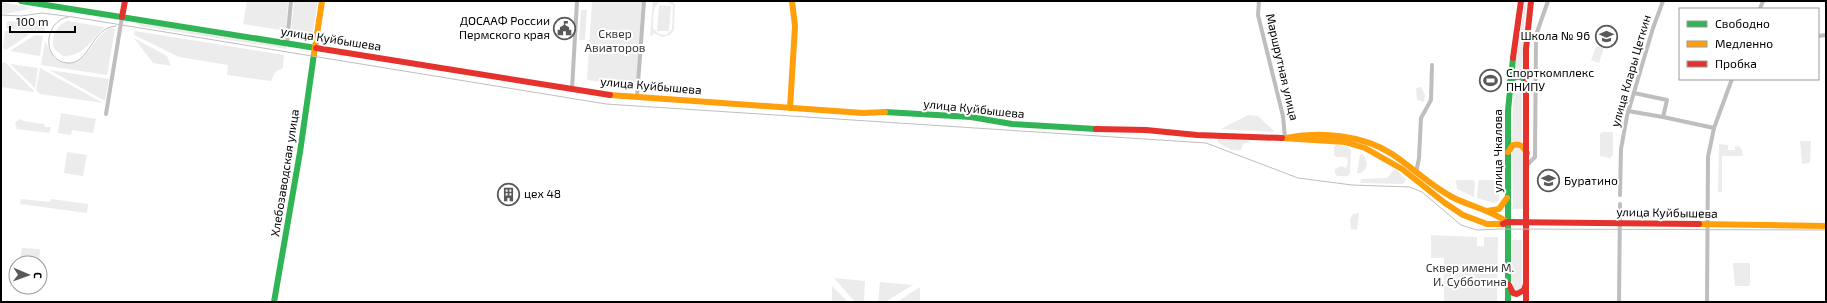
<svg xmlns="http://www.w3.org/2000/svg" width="1827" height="303" viewBox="0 0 1827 303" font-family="'Exo 2',sans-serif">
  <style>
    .green { fill: #ececec }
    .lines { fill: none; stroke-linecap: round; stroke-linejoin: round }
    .street { stroke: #bebebe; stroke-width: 4 }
    .fast { stroke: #30b455; stroke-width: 6 }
    .slow { stroke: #ff9f0a; stroke-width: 6 }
    .jam { stroke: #e5322d; stroke-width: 6 }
    .tram { stroke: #bebebe; stroke-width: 1 }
    .labels { text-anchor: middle; stroke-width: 4; stroke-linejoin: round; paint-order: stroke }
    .poi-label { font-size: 12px; fill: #000; stroke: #fff; text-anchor: start }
    .park-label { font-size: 12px; fill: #333; stroke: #fff }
    .street-label { font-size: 12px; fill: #000; stroke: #fff }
  </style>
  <rect width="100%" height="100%" fill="#fff"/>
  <!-- green -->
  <g class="green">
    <path d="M 247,1 L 287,1 L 288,3 L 286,31 L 243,24 Z"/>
    <path d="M 294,1 L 318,1 L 312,35 L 291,31 Z"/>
    <path d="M 592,1 L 642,1 L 636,87 L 587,80 Z"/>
    <path d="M 653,1 L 664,1 C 651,3 654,18 653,28 L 659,34 L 666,35 L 672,29 L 673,5 L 665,1 L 672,1 L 675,5 L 674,30 L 670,35 L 662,37 L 653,33 L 653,36 L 650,35 Z"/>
    <path d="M 1525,1 L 1527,1 L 1524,26 L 1522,75 L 1514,74 Z"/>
    <path d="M 1,2 L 33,8 L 5,14 L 1,13 Z"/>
    <path d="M 659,5 L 671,6 L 669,31 L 657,31 Z"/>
    <path d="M 581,10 L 587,10 L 585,40 L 579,40 Z"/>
    <path d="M 48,18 L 44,33 L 6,28 L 7,21 L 22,22 Z"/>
    <path d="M 67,21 L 105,27 C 92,39 83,57 63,56 L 54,49 C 51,38 55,26 67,21 Z"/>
    <path d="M 139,22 L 286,46 L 287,49 L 140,26 L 137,24 Z"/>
    <path d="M 110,28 L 115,29 L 107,75 L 41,65 L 45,41 C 48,45 49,51 52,55 C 54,59 58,61 62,62 C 86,69 92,37 110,28 Z"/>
    <path d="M 5,31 L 30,34 L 6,50 L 3,48 Z"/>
    <path d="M 135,31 L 284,55 L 283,68 L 275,72 L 271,81 L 227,75 L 228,65 L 179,57 L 134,35 Z"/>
    <path d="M 35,35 L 43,36 L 40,56 L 10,51 Z"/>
    <path d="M 134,38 L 167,56 L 171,66 L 153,63 Z"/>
    <path d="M 1596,46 L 1604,48 L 1599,63 L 1591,60 Z"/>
    <path d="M 5,62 L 34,91 L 34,92 L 1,87 L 1,63 Z"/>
    <path d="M 10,64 L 38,68 L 35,88 Z"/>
    <path d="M 40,68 L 103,103 L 40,94 L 36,90 Z"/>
    <path d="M 49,70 L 109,79 L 105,101 Z"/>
    <path d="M 1518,78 L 1522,82 L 1522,142 L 1512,141 L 1514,81 Z"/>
    <path d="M 1421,87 L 1425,95 L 1424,102 L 1417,100 L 1416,88 Z"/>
    <path d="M 61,113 L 96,119 L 93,133 L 72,130 L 71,135 L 58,133 Z"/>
    <path d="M 1248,115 L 1258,116 L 1274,131 L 1273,132 L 1221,129 Z"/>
    <path d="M 21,119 L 23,121 L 44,124 L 45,127 L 51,127 L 49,133 L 17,129 L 15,122 Z"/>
    <path d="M 1602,132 L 1612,132 L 1613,134 L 1613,155 L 1610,158 L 1600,156 L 1600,134 Z"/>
    <path d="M 1221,138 L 1247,140 L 1250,142 L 1243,144 L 1241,150 C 1234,152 1224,147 1218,142 L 1218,139 Z"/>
    <path d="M 1800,141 L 1811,141 L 1810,163 L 1802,164 Z"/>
    <path d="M 1719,144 L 1728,145 L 1728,150 L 1735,150 L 1735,147 L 1739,146 L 1742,150 L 1743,156 L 1722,156 L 1722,192 L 1718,192 Z"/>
    <path d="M 1338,145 L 1348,147 L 1351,150 L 1350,173 L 1348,176 L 1337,176 L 1335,173 L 1335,169 L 1341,166 L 1346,168 L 1348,163 L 1347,158 L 1345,157 L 1337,157 L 1334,155 L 1334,146 Z"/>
    <path d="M 1517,147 L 1523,152 L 1523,209 L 1513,209 L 1512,151 Z"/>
    <path d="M 67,152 L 87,155 L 83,176 L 64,173 Z"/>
    <path d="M 1362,154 C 1369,160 1368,170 1360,173 L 1357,173 L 1360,155 Z"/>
    <path d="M 1396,169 L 1406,180 L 1403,184 L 1360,183 L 1361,179 L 1387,178 L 1394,170 Z"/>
    <path d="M 1456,180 L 1473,180 L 1475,182 L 1474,197 L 1457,189 Z"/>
    <path d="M 1480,180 L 1499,180 L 1499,200 L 1494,203 L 1477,198 L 1478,182 Z"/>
    <path d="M 21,199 L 50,202 L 51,199 L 88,204 L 87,213 L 20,204 Z"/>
    <path d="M 1359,213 L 1357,230 L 1351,229 L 1350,219 L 1353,214 Z"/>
    <path d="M 1431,235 L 1477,237 L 1477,246 L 1484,246 L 1484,237 L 1498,237 L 1497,302 L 1444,302 L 1444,258 L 1431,258 Z"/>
    <path d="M 1512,240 L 1522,240 L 1522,286 L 1520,290 L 1515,291 L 1512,287 Z"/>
    <path d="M 22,248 L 40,249 L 39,263 L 20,262 Z"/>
    <path d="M 1733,263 L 1750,263 L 1750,286 L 1735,286 Z"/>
    <path d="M 834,278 L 865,281 L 864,302 L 855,302 Z"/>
    <path d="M 880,282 L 913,285 L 885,302 L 878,302 Z"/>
    <path d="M 832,286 L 848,302 L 832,302 Z"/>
    <path d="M 920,287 L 920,302 L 897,302 Z"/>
  </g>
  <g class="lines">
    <!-- street -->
    <g class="street">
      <path d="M 1259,1 L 1258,15 L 1283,116 L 1285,138"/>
      <path d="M 1760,9 L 1763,1"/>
      <path d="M 1818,36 L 1826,35"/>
      <path d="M 287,43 L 291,1"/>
      <path d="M 572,89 L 577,1"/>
      <path d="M 1634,93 L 1667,100 L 1663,117 L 1714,128"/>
      <path d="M 637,97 L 644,1"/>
      <path d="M 1628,111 L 1663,117"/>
      <path d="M 106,114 L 122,17"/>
      <path d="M 1527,165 L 1535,157 L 1535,154 L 1536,35 L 1548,1"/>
      <path d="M 1416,173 L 1419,158 L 1421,118 L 1431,100 L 1432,65"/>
      <path d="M 1620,195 L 1621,149 L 1627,116 L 1653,28 L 1663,1"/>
      <path d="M 1619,302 L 1620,204"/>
      <path d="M 1707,302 L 1708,157 L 1714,128 L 1732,79"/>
    </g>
    <!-- fast -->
    <g class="fast">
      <path d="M 21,1 L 316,48"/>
      <path d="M 1510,81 C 1513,77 1517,76 1522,77 L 1526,83"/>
      <path d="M 885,112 L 971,117 L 1012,124 L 1096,129"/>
      <path d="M 274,302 L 300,152 L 314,54"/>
      <path d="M 1508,302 L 1508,111 L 1513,58"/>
    </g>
    <!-- slow -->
    <g class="slow">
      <path d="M 314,54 L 322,1"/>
      <path d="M 610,95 L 863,113 L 885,112"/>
      <path d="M 790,108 L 795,26 L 792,1"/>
      <path d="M 1282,138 L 1345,142 L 1365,148 L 1402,169 L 1445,203 L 1463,215 L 1487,224 L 1503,224"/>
      <path d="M 1286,138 C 1320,131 1363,135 1392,154 C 1413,168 1430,185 1452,197 C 1469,206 1491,210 1507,222"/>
      <path d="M 1508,152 L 1513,145 C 1521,143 1523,147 1527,153"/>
      <path d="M 1487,211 L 1499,209 L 1507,198"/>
      <path d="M 1699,224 L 1826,226"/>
    </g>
    <!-- jam -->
    <g class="jam">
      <path d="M 122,17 L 125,1"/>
      <path d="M 316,48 L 610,95"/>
      <path d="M 1513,58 L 1521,1"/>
      <path d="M 1096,129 L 1146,130 L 1197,135 L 1282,138"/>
      <path d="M 1503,224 L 1507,222 L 1699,224"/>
      <path d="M 1509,285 L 1513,293 L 1517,294 L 1524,290 L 1526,284"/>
      <path d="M 1526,302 L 1526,49 L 1531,1"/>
    </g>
    <!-- tram -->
    <g class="tram">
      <path d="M 1,15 L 21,16 L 42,13 L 73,17 L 606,104 L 1206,143 L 1298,178 L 1352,185 L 1410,187 L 1422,192 L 1461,225 L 1477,230 L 1500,229 L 1826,230"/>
      <path d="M 68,17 C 44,21 41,60 67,63 C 90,65 91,27 116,26"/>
    </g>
  </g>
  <!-- icons -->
  <defs>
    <symbol id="civic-ring" viewBox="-11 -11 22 22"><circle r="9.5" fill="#fff" stroke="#595959" stroke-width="1.5"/><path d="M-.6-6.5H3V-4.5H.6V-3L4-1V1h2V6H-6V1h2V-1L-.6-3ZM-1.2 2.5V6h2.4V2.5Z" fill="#595959"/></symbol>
    <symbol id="school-ring" viewBox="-11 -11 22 22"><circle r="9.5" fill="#fff" stroke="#595959" stroke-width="1.5"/><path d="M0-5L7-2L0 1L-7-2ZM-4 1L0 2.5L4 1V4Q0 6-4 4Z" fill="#595959"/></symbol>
    <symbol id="stadium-ring" viewBox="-11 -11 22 22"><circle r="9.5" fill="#fff" stroke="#595959" stroke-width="1.5"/><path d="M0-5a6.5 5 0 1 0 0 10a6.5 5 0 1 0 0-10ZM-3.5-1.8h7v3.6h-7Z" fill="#595959"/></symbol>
    <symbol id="building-ring" viewBox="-11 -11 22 22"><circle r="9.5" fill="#fff" stroke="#595959" stroke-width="1.5"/><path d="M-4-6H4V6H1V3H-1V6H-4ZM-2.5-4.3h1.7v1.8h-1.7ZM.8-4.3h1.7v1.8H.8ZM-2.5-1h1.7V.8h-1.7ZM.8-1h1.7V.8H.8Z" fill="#595959"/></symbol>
  </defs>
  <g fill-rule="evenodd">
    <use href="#civic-ring" x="552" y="16" width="25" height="25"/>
    <use href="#school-ring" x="1594" y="24" width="25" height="25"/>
    <use href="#stadium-ring" x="1478" y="68" width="25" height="25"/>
    <use href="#school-ring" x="1536" y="168" width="25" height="25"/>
    <use href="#building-ring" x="496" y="182" width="25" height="25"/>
  </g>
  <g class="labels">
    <!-- poi labels -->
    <g class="poi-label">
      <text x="550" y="25" text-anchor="end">ДОСААФ России<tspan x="550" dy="14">Пермского края</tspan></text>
      <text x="1590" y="40" text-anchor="end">Школа № 96</text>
      <text x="1506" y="77">Спорткомплекс<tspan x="1506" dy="14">ПНИПУ</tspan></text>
      <text x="1564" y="185">Буратино</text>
      <text x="524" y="198">цех 48</text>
    </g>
    <!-- park labels -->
    <g class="park-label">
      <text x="615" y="38">Сквер<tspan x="615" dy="14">Авиаторов</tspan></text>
      <text x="1470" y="272">Сквер имени М.<tspan x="1470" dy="14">И. Субботина</tspan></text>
    </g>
    <!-- street labels -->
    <g class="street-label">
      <text transform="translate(331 39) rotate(9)" y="4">улица Куйбышева</text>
      <text transform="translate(1282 67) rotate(77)" y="4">Маршрутная улица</text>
      <text transform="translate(1631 71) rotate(-74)" y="4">улица Клары Цеткин</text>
      <text transform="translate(651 86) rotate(5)" y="4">улица Куйбышева</text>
      <text transform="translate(974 109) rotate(6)" y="4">улица Куйбышева</text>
      <text transform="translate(1498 151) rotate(-90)" y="4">улица Чкалова</text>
      <text transform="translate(285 173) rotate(-81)" y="4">Хлебозаводская улица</text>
      <text transform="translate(1667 213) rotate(1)" y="4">улица Куйбышева</text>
    </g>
  </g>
  <!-- border -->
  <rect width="1827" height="303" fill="none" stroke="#000000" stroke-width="4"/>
  <!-- legend -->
  <rect x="1679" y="8" width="140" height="72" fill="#ffffff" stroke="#999999"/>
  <rect x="1687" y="21" width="20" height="6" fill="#30b455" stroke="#999999"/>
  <text x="1715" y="28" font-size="12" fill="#000000">Свободно</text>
  <rect x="1687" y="41" width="20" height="6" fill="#ff9f0a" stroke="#999999"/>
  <text x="1715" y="48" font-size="12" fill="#000000">Медленно</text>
  <rect x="1687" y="61" width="20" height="6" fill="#e5322d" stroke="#999999"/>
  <text x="1715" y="68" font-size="12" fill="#000000">Пробка</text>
  <!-- north arrow -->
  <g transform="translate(28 275) rotate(92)"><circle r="19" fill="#ffffff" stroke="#999999"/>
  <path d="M0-3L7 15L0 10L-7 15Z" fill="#595959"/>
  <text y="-6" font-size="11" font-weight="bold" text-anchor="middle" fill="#000000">С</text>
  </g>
  <!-- scale -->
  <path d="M10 26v6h65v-6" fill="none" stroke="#000000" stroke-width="2"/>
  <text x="16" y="26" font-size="12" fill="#000000" stroke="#ffffff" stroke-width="3" paint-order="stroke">100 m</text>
</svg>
